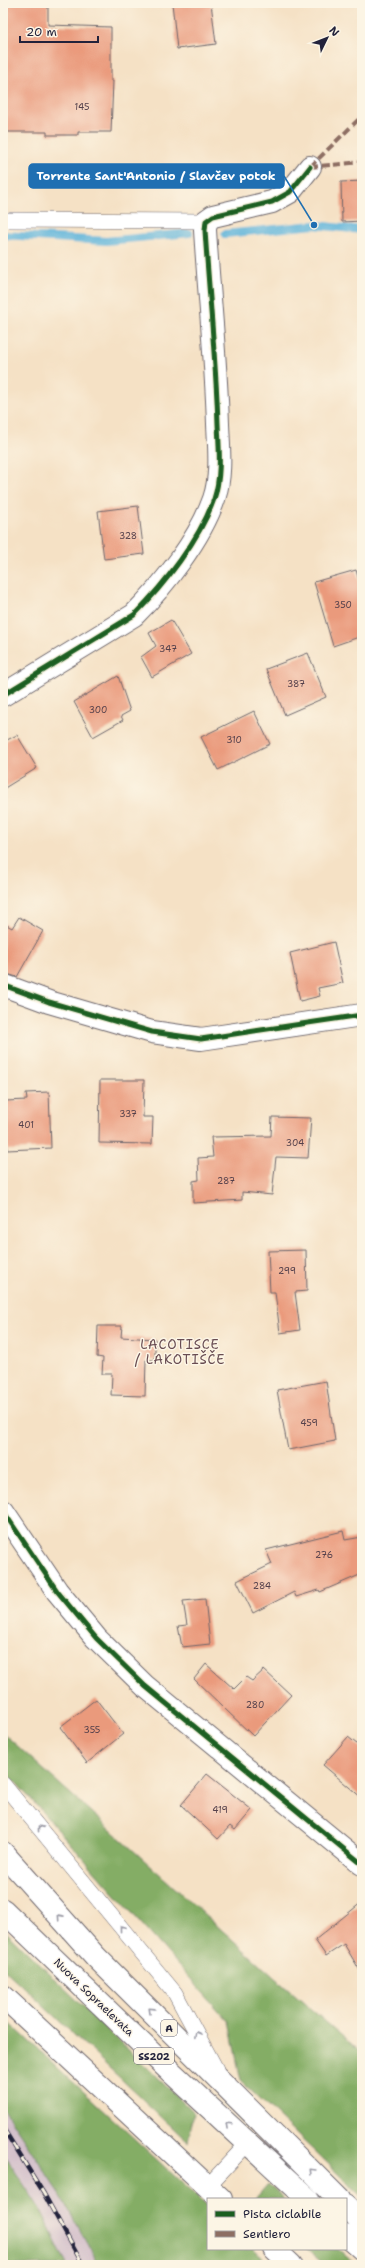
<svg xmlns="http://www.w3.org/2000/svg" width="365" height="2268" viewBox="0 0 365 2268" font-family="'Shantell Sans',sans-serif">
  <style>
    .industrial { fill: #d1bdc9 }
    .forest { fill: #84ad65; stroke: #536850 }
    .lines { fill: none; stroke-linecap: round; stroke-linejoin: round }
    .stream { stroke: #5eb4da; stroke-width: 8 }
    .building { fill: #ea9a7c }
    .service-casing { stroke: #6c656b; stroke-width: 16 }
    .minor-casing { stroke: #6c656b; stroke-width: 24 }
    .secondary-casing { stroke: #6c656b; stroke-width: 24 }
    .trunk-casing { stroke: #6c656b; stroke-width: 24 }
    .service { stroke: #fff; stroke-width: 15 }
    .minor { stroke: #fff; stroke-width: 22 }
    .secondary { stroke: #fff; stroke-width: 22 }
    .trunk { stroke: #fff; stroke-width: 22 }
    .rail-casing { stroke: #22223b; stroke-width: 4.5 }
    .rail { stroke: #fcf5e5; stroke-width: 3; stroke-dasharray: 9; stroke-linecap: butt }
    .quiet { stroke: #8d6e63; stroke-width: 4; stroke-dasharray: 8 4; stroke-linecap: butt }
    .cycleway-casing { stroke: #fcf5e5; stroke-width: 8 }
    .cycleway { stroke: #1b5e20; stroke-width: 5 }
    .oneway { stroke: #9c9ca7 }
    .labels { text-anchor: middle; stroke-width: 3; stroke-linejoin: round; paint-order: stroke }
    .number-label { font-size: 9px; fill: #54404b }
    .shield { fill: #fcf5e5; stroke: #63616e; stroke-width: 1 }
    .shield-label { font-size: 10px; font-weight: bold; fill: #22223b }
    .street-label { font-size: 11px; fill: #22223b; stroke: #fcf5e5 }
    .quarter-label { font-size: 13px; letter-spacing: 1px; fill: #684c52; stroke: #fcf5e5 }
    .leader { fill: none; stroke: #1f6fb2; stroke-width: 1.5 }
    .callout-dot { fill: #1f6fb2; stroke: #fcf5e5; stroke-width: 1.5 }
    .callout { fill: #1f6fb2; stroke: #1f6fb2; stroke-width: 1.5 }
    .callout-label { font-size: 12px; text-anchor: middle; font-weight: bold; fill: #fff }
  </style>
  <rect width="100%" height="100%" fill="#fcf5e5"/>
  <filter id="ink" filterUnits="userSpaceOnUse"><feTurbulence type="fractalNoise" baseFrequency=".025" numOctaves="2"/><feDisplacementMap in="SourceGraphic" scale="8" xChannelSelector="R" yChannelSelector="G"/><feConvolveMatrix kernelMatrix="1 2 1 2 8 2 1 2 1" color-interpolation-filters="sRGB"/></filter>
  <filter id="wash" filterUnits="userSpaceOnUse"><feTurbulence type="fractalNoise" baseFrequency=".012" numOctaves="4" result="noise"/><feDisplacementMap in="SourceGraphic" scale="16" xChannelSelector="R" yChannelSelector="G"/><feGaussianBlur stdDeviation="0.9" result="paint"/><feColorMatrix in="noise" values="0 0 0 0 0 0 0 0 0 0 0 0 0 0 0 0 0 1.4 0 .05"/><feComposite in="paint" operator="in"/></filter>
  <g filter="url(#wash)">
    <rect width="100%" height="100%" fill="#f5e1c5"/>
    <!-- industrial -->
    <path class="industrial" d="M 3,2108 L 61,2195 L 99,2265 L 67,2265 L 42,2212 L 3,2153 Z"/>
    <!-- forest -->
    <g class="forest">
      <path d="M 3,1733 L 284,1986 L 362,2053 L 362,2197 L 241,2081 L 229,2022 L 3,1768 Z"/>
      <path d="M 3,1929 L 194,2113 L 188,2142 L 3,1968 Z"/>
      <path d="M 3,2017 L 208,2207 L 208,2249 L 253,2249 L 270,2265 L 99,2265 L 61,2195 L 3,2108 Z"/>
      <path d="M 3,2153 L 42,2212 L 67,2265 L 3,2265 Z"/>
      <path d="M 268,2184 L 284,2199 L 255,2199 Z"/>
      <path d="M 306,2249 L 338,2249 L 356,2265 L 325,2265 Z"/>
    </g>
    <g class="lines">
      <!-- stream -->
      <g class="stream">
        <path d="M 225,234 L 314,225 L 362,230"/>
        <path d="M 3,235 L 106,241 L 189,233"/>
      </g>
    </g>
    <g id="blocks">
      <!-- building -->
      <g class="building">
        <path d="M 3,3 L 48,3 L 48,25 L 111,27 L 111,81 L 113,81 L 111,132 L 78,132 L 78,135 L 47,135 L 47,132 L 3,132 Z"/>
        <path d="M 172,3 L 211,3 L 216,44 L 177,49 Z"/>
        <path d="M 362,181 L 362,221 L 342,222 L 341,182 Z"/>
        <path d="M 138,506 L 144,554 L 104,559 L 98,511 Z"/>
        <path d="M 356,570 L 362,591 L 362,636 L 333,646 L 314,582 Z"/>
        <path d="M 171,620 L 191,654 L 152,677 L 141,657 L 156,646 L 149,633 Z"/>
        <path d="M 308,653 L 326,697 L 285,715 L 266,669 Z"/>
        <path d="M 118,676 L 130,711 L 121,716 L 123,720 L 93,737 L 74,702 Z"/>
        <path d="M 254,711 L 270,744 L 218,770 L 201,737 Z"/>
        <path d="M 17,735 L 37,768 L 3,789 L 3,742 Z"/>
        <path d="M 19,917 L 43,931 L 17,977 L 3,973 L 3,923 L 12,928 Z"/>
        <path d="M 334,942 L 343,983 L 318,988 L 320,996 L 300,1001 L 290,953 Z"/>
        <path d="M 100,1080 L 144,1080 L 143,1117 L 153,1117 L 152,1144 L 99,1143 Z"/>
        <path d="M 49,1092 L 51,1148 L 7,1150 L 6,1101 L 27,1100 L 26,1093 Z"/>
        <path d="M 272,1117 L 311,1118 L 308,1158 L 276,1157 L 272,1195 L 242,1192 L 242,1200 L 193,1203 L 193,1181 L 199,1180 L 198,1158 L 213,1157 L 211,1137 L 271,1136 Z"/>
        <path d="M 306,1250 L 307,1291 L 295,1292 L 300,1330 L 280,1333 L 275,1292 L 270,1292 L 268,1251 Z"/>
        <path d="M 98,1326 L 122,1326 L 121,1337 L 155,1339 L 155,1360 L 146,1360 L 145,1396 L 111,1395 L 112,1374 L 102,1374 L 103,1358 L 97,1357 Z"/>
        <path d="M 326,1381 L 335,1441 L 288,1450 L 277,1390 Z"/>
        <path d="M 343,1531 L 345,1540 L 362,1537 L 362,1574 L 320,1592 L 319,1590 L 296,1597 L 294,1592 L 253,1613 L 237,1581 L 272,1564 L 266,1550 Z"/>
        <path d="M 205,1599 L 210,1644 L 182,1647 L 178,1626 L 187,1625 L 183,1601 Z"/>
        <path d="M 206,1664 L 234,1689 L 246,1677 L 252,1681 L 264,1670 L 291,1695 L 253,1736 L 194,1679 Z"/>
        <path d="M 96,1699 L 123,1734 L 87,1763 L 60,1727 Z"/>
        <path d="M 348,1737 L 362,1748 L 362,1798 L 323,1765 Z"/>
        <path d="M 207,1774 L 252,1810 L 235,1830 L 230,1826 L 218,1839 L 181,1805 Z"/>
        <path d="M 362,1902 L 362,1974 L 344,1944 L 326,1956 L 315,1940 Z"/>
      </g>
    </g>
  </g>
  <g filter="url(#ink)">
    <use href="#blocks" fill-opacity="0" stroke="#6c656b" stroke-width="1"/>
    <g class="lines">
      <defs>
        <g id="service">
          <path d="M 8,220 L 206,221"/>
          <path d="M 3,1784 L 175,1993 L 216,2069"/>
          <path d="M 208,2186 L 248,2143"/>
        </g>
        <g id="minor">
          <path d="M 3,695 L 134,615 C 164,585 200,539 214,499 C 222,475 219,448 218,424 C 216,359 209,295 205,230 L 206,221 L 213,216 L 272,202 L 290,192 L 310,167"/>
          <path d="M 3,985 L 49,1002 L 152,1032 L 201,1039 L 362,1015"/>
          <path d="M 3,1511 L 57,1591 L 96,1638 L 145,1686 L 362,1864"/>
        </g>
        <g id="secondary">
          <path d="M 3,1996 L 221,2199"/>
          <path d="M 274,2249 L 291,2265"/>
        </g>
        <g id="trunk">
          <path d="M 3,1853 L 96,1957 L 339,2199"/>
          <path d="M 3,1910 L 168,2069 L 308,2199"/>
          <path d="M 346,2206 L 362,2222"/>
          <path d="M 346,2235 L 362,2249"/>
        </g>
      </defs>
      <!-- service casing -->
      <use href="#service" class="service-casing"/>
      <!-- minor casing -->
      <use href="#minor" class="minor-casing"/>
      <!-- secondary casing -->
      <use href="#secondary" class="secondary-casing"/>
      <!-- trunk casing -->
      <use href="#trunk" class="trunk-casing"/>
      <!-- service -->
      <use href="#service" class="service"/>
      <!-- minor -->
      <use href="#minor" class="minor"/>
      <!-- secondary -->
      <use href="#secondary" class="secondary"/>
      <!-- trunk -->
      <use href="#trunk" class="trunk"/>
      <defs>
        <path id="rail" d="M 3,2128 L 44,2194 L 83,2265"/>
      </defs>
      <!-- rail casing -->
      <use href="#rail" class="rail-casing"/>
      <!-- rail -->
      <use href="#rail" class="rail"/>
      <!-- quiet -->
      <g class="quiet">
        <path d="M 310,167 L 362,116"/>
        <path d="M 310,167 L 362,162"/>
      </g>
      <defs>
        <g id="cycleway">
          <path d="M 3,695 L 134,615 C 164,585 200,539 214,499 C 222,475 219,448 218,424 C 216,359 209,295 205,230 L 206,221 L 213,216 L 272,202 L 290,192 L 310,167"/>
          <path d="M 3,985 L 49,1002 L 152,1032 L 201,1039 L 362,1015"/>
          <path d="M 3,1511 L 57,1591 L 96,1638 L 145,1686 L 362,1864"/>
        </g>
      </defs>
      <!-- cycleway casing -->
      <use href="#cycleway" class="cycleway-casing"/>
      <!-- cycleway -->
      <use href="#cycleway" class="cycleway"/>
    </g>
    <!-- one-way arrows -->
    <defs><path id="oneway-chevron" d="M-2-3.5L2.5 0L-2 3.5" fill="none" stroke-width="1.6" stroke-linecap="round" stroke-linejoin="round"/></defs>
    <g class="oneway">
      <use href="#oneway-chevron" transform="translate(40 1828) rotate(-129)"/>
      <use href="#oneway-chevron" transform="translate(60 1917) rotate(-132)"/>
      <use href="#oneway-chevron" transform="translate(122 1928) rotate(-129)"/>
      <use href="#oneway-chevron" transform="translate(151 2010) rotate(-136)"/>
      <use href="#oneway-chevron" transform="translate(197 2034) rotate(-118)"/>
      <use href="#oneway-chevron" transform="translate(228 2125) rotate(-137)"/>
      <use href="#oneway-chevron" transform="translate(312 2171) rotate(-135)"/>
    </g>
  </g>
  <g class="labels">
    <!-- number labels -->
    <g class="number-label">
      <text x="82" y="110">145</text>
      <text x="128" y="539">328</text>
      <text x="343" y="608">350</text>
      <text x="168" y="652">347</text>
      <text x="296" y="687">387</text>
      <text x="98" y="713">300</text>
      <text x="234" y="743">310</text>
      <text x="128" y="1117">337</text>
      <text x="26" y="1128">401</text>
      <text x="295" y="1146">304</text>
      <text x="226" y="1184">287</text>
      <text x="287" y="1274">299</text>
      <text x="309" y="1426">459</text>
      <text x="324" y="1558">276</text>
      <text x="262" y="1589">284</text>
      <text x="255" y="1708">280</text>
      <text x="92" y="1733">355</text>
      <text x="220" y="1813">419</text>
    </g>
    <!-- shield labels -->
    <g class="shield">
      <rect x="161" y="2020" width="16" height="16" rx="3"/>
      <rect x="134" y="2048" width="40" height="16" rx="3"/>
    </g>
    <g class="shield-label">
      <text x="169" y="2032">A</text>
      <text x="154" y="2060">SS202</text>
    </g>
    <!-- street labels -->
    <g class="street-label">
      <text transform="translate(94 1997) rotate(44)" y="4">Nuova Sopraelevata</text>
    </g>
    <!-- quarter labels -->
    <g class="quarter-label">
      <text x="180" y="1349">LACOTISCE<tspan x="180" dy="15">/ LAKOTIŠČE</tspan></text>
    </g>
  </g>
  <!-- callouts -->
  <path class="leader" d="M314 225L284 176"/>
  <circle class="callout-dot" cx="314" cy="225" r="4"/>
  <rect class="callout" x="29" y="164" width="255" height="24" rx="4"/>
  <g class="callout-label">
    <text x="156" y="180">Torrente Sant'Antonio / Slavčev potok</text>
  </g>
  <!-- margin -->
  <rect width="365" height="2268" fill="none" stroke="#fcf5e5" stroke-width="16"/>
  <!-- legend -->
  <rect x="207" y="2198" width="140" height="52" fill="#fcf5e5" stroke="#a5a1a1"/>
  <rect x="215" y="2211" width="20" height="6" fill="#1b5e20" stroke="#a5a1a1"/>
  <text x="243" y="2218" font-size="12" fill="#22223b">Pista ciclabile</text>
  <rect x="215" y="2231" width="20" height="6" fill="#8d6e63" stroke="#a5a1a1"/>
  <text x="243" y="2238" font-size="12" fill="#22223b">Sentiero</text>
  <!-- north arrow -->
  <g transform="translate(327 38) rotate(47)" stroke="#fcf5e5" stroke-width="3" paint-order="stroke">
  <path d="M0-3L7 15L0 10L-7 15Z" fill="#22223b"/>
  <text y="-6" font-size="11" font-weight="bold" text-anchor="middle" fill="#22223b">N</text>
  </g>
  <!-- scale -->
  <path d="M20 36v6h78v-6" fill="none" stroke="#22223b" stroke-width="2"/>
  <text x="26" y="36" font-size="12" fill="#22223b" stroke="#fcf5e5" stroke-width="3" paint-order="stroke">20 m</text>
</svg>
